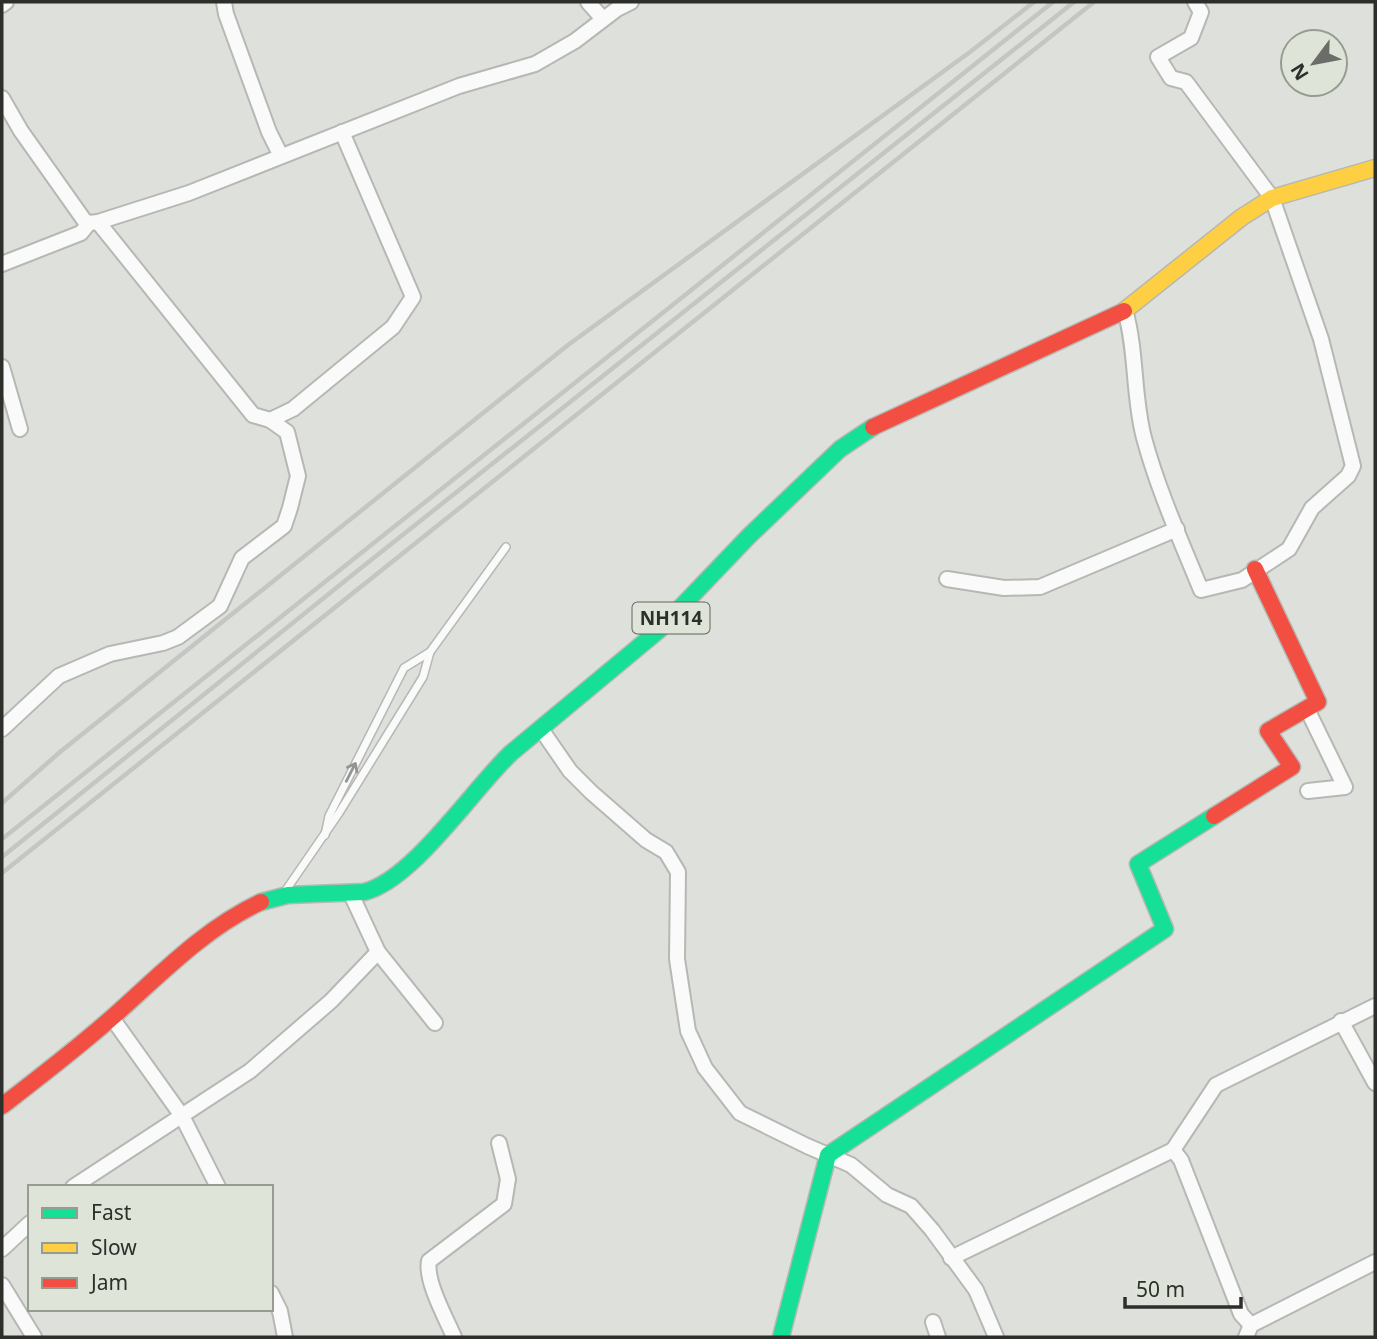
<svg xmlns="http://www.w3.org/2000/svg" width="1377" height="1339" viewBox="0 0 1377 1339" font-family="'Noto Sans',sans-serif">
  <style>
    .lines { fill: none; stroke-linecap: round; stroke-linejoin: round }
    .lane-casing { stroke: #b5b8b3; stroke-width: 10 }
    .street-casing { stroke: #b5b8b3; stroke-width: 18 }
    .fast-casing { stroke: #b5b8b3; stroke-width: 19 }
    .slow-casing { stroke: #b5b8b3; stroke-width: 19 }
    .jam-casing { stroke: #b5b8b3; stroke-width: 19 }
    .lane { stroke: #fafafa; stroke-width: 7 }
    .street { stroke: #fafafa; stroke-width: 14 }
    .fast { stroke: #16e098; stroke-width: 16 }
    .slow { stroke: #ffcf43; stroke-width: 16 }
    .jam { stroke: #f24e42; stroke-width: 16 }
    .rail { stroke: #c4c6c4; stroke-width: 4.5 }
    .oneway { stroke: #949492 }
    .labels { text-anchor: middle; stroke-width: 5; stroke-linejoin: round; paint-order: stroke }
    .shield { fill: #dee4d8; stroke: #62655e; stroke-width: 2 }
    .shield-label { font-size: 19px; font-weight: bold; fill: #2d2f2a }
  </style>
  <rect width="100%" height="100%" fill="#dee1db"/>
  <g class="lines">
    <defs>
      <g id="lane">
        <path d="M 325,835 L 329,816 L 404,668 L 430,652 L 506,547"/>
        <path d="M 286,890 L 339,813 L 423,677 L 430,652"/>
      </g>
      <g id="street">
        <path d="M 224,2 L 226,14 L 269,132 L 281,156"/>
        <path d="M 588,2 L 603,19"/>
        <path d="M 2,5 L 6,2"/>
        <path d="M 2,98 L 21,131 L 84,220 L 89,223 L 98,222 L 189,193 L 459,86 L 535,64 L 575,41 L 617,9 L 631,2"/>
        <path d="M 98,222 L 253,415 L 270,420 L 293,409 L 393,327 L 413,297 L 342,132"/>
        <path d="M 2,264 L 81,233 L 89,223"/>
        <path d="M 1125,310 C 1137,352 1133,397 1144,438 C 1158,490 1181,541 1201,590 L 1242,580 L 1289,549 L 1312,508 L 1348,476 L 1353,466 L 1321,339 L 1272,198 L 1186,82 L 1171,78 L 1158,57 L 1191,38 L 1201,12 L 1195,2"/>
        <path d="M 2,367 L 20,429"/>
        <path d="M 947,579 L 1004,588 L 1040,587 L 1177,529"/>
        <path d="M 1307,709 L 1345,787 L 1308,791"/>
        <path d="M 2,729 L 59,676 L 110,654 L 163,643 L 178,637 L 220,606 L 242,558 L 284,526 L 290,508 L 298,476 L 287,432 L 270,420"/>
        <path d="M 541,729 L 570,771 L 591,792 L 646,840 L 666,852 L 678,872 L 677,959 L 688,1031 L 705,1068 L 740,1113 L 807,1146 L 851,1165 L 887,1195 L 911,1206 L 932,1230 L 976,1290 L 996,1337"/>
        <path d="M 351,894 L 378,952 L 435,1023"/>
        <path d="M 112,1018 L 182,1116 L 218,1187"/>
        <path d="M 1341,1021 L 1375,1083"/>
        <path d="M 1173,1150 L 1181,1160 L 1241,1314 L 1251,1325"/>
        <path d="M 73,1187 L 250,1071 L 331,1001 L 378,952"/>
        <path d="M 2,1249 L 30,1223"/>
        <path d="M 951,1258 L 1173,1150 L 1216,1085 L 1375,1006"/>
        <path d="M 2,1285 L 34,1337"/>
        <path d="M 271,1293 L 280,1311 L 285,1337"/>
        <path d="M 933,1322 L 938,1337"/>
        <path d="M 454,1337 C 446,1318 425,1281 429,1261 L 504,1204 L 508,1179 L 499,1143"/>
        <path d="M 1246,1337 L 1251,1325 L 1375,1262"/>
      </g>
      <g id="fast">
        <path d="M 261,902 L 288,895 L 364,892 C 413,880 472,790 511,753 L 659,630 L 749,536 L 840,449 L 873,427"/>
        <path d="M 781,1337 L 828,1155 L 1165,929 L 1138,864 L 1214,816"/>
      </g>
      <path id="slow" d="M 1124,311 L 1242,217 L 1272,198 L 1375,168"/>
      <g id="jam">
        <path d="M 873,427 L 1124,311"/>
        <path d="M 1214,816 L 1292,767 L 1268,731 L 1318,702 L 1255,569"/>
        <path d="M 2,1106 C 41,1076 79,1047 116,1014 C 161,974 205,928 261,902"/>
      </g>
    </defs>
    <!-- lane casing -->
    <use href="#lane" class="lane-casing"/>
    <!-- street casing -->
    <use href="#street" class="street-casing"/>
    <!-- fast casing -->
    <use href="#fast" class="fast-casing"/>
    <!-- slow casing -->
    <use href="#slow" class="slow-casing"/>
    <!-- jam casing -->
    <use href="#jam" class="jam-casing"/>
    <!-- lane -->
    <use href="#lane" class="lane"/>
    <!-- street -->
    <use href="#street" class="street"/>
    <!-- fast -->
    <use href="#fast" class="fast"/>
    <!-- slow -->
    <use href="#slow" class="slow"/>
    <!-- jam -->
    <use href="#jam" class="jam"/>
    <!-- rail -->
    <g class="rail">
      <path d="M 2,803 L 60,752 L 568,345 L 970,52 L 1034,2"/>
      <path d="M 2,839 L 1053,2"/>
      <path d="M 2,857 L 361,568 L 1074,2"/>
      <path d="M 2,873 L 1094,2"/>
    </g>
  </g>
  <!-- one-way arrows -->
  <defs><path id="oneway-shaft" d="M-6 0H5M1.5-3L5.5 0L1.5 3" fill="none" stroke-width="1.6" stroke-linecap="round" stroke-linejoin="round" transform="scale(1.75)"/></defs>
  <use class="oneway" href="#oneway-shaft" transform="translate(351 772) rotate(-63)"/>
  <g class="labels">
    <!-- shield labels -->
    <rect class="shield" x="632.5" y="602.5" width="77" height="31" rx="5"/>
    <g class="shield-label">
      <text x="671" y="625">NH114</text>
    </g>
  </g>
  <!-- border -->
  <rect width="1377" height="1339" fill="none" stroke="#2d2f2a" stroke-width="7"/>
  <!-- legend -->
  <rect x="28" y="1185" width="245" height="126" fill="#dee4d8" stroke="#979c92" stroke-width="2"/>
  <rect x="42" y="1208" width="35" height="10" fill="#16e098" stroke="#979c92" stroke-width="2"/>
  <text x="91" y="1220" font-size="21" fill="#2d2f2a">Fast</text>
  <rect x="42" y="1243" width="35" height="10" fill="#ffcf43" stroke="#979c92" stroke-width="2"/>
  <text x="91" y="1255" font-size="21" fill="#2d2f2a">Slow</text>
  <rect x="42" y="1278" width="35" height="10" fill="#f24e42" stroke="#979c92" stroke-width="2"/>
  <text x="91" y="1290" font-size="21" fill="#2d2f2a">Jam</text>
  <!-- north arrow -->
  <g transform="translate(1314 63) rotate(238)"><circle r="33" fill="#dee4d8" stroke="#979c92" stroke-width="2"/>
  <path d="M0-5L12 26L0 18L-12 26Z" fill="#6b6d68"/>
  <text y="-10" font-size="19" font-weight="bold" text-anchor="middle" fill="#2d2f2a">N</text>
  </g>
  <!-- scale -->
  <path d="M1125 1297v10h116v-10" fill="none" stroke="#2d2f2a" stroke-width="3.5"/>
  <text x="1136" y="1297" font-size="21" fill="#2d2f2a" stroke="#dee4d8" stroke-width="5" paint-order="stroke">50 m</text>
</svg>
